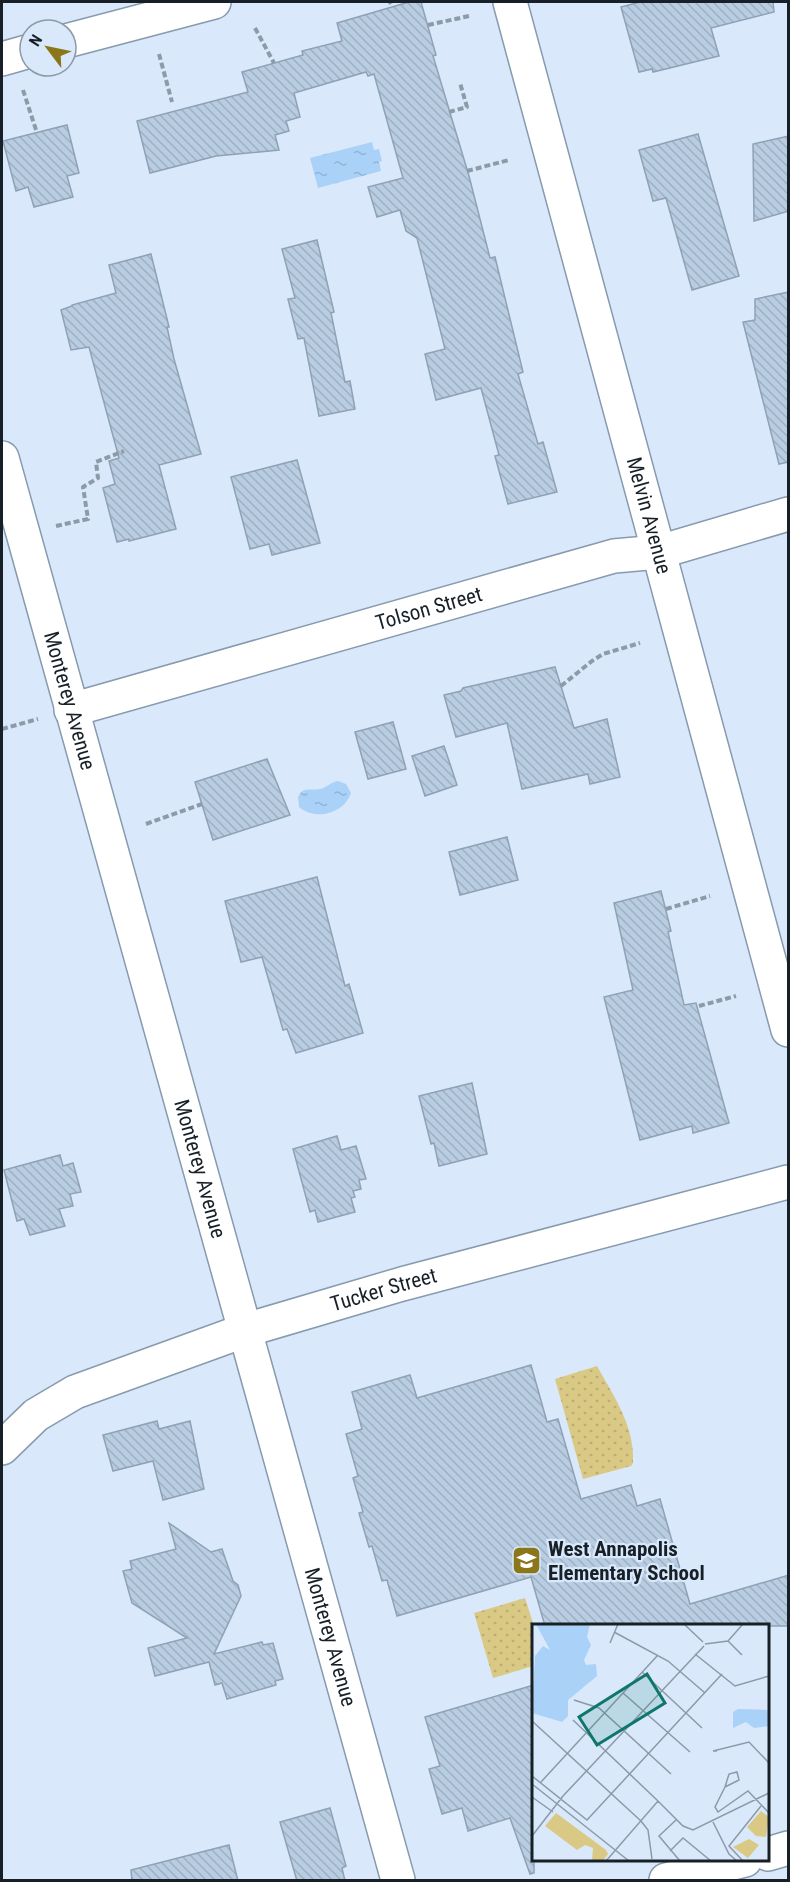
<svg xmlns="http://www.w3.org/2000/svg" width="790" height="1882" viewBox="0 0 790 1882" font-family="'Roboto Condensed',sans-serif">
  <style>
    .grass { fill: url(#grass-dots) }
    .water { fill: url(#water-ripples) }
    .building { fill: url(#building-back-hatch); stroke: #8ea1b5; stroke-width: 1.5 }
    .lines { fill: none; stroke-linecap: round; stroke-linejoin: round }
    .minor-casing { stroke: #879aae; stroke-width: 36 }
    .path { stroke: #8d9aa8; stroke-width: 4; stroke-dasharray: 6 3; stroke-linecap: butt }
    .minor { stroke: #fff; stroke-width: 33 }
    .labels { text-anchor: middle; stroke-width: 4.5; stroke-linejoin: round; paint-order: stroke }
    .street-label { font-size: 21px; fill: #182027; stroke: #d9e9fb }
    .poi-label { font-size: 21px; font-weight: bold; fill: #182027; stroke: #d9e9fb; text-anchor: start }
    .inset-road { fill: none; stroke: #8c99a6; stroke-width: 1.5 }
    .view { fill: #0f766e; fill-opacity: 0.15; stroke: #0f766e; stroke-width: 3 }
    .inset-edge { fill: none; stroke: #182027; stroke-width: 3 }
  </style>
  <defs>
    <pattern id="grass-dots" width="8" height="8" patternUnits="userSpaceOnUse" patternTransform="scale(1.5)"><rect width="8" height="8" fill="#dac885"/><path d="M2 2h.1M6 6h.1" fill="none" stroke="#baac73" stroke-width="1.8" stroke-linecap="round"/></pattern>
    <pattern id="water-ripples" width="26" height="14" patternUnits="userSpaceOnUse" patternTransform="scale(1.5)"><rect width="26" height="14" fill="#aad1f8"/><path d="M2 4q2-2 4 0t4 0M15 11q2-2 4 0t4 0" fill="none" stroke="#92b3d5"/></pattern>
    <pattern id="building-back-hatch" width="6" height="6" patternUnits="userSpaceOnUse" patternTransform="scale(1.5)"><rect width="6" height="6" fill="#b9cde2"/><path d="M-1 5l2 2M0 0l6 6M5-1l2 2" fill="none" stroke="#9eb0c2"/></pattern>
  </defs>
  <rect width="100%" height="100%" fill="#d9e9fb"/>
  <!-- grass -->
  <g class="grass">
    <path d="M 597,1366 C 614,1397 635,1426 633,1463 L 631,1466 L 583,1479 L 555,1379 Z"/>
    <path d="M 525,1598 L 534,1626 L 533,1666 L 493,1678 L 474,1613 Z"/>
  </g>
  <!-- water -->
  <g class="water">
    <path d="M 372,142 L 374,150 L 379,149 L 382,161 L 379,162 L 381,171 L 318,188 L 310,158 Z"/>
    <path d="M 338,781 L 346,784 L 351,793 C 344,814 315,821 299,807 L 298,797 C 303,786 310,791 320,789 C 326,788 331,782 338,781 Z"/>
  </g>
  <!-- building -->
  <g class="building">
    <path d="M 409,2 L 421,2 L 436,55 L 433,56 L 469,176 L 490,258 L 495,257 L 523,372 L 518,374 L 538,444 L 543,442 L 557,492 L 508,504 L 495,456 L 499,455 L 481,388 L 436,400 L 425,354 L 445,349 L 417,238 L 406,231 L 400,210 L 377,217 L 368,187 L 403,178 L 374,74 L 368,76 L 366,72 L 294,93 L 300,117 L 286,121 L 289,131 L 275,135 L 279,150 L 216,156 L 150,173 L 137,121 L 248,92 L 242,72 L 303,55 L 302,51 L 342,41 L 337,23 Z"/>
    <path d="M 640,2 L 773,2 L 774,12 L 711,28 L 719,56 L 653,72 L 652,69 L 639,72 L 621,7 Z"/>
    <path d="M 67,125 L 79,173 L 67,176 L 73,197 L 34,207 L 28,187 L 16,191 L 3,141 Z"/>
    <path d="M 698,134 L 739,276 L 692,290 L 666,198 L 653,201 L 639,150 Z"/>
    <path d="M 789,136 L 789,211 L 754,221 L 753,144 Z"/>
    <path d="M 317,240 L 334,312 L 331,313 L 345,382 L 350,381 L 355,409 L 319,416 L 304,338 L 298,339 L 288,299 L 295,298 L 282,249 Z"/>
    <path d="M 151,254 L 169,327 L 167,327 L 174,359 L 201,454 L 159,465 L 176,529 L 129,541 L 129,539 L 117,542 L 103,488 L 115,484 L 109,461 L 119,458 L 89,347 L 71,350 L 61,310 L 72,306 L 72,305 L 116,293 L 109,265 Z"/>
    <path d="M 789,292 L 789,462 L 779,464 L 743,322 L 755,320 L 755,299 Z"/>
    <path d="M 297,460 L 320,543 L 272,555 L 269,544 L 250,549 L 231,477 Z"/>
    <path d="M 555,667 L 574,728 L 607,719 L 620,777 L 590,784 L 588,774 L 522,789 L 507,723 L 456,737 L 444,695 L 461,691 L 463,688 Z"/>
    <path d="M 393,722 L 406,769 L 368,779 L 355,732 Z"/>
    <path d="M 444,746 L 457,785 L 425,796 L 412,756 Z"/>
    <path d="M 267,759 L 290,815 L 213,840 L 195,782 Z"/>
    <path d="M 507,837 L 518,880 L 460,895 L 449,852 Z"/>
    <path d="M 317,877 L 345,986 L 349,984 L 363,1033 L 296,1053 L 287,1029 L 283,1030 L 262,957 L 241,962 L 225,901 Z"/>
    <path d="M 661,891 L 671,931 L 668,932 L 684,1005 L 696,1003 L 729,1123 L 693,1133 L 692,1126 L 640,1140 L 604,997 L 633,990 L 614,903 Z"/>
    <path d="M 472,1083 L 487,1154 L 439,1166 L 434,1143 L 431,1144 L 419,1096 Z"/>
    <path d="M 337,1136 L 341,1150 L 356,1146 L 366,1179 L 359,1180 L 361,1189 L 353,1191 L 355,1197 L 351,1198 L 355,1212 L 318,1222 L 315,1210 L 310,1212 L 293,1149 Z"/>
    <path d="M 60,1155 L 63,1166 L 73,1163 L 81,1192 L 70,1194 L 73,1206 L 59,1209 L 65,1226 L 30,1235 L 24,1219 L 17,1221 L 4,1170 Z"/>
    <path d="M 531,1365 L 547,1422 L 558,1419 L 581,1499 L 631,1485 L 637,1506 L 660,1499 L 690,1604 L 789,1575 L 789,1626 L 545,1626 L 531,1577 L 397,1616 L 387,1580 L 382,1581 L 372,1546 L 369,1547 L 359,1513 L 363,1512 L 353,1478 L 358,1476 L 346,1434 L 362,1429 L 352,1392 L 410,1375 L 417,1398 Z"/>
    <path d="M 157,1421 L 159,1429 L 190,1421 L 204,1489 L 163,1500 L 153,1461 L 113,1471 L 103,1435 Z"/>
    <path d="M 169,1523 L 211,1552 L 222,1549 L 233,1581 L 238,1585 L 241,1596 L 214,1654 L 262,1642 L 263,1645 L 273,1643 L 283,1679 L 275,1681 L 276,1685 L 227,1699 L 222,1683 L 215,1685 L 209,1662 L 155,1676 L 148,1648 L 187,1638 L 132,1603 L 123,1571 L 132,1569 L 130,1561 L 176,1549 Z"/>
    <path d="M 534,1685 L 534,1873 L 530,1874 L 510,1818 L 468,1831 L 462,1808 L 442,1814 L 429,1769 L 440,1766 L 425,1717 Z"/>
    <path d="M 330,1808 L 346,1866 L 342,1868 L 345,1881 L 297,1881 L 280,1822 Z"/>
    <path d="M 229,1845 L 238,1881 L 132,1881 L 131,1870 Z"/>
  </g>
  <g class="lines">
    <defs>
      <g id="minor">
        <path id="s1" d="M 510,2 L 788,1030"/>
        <path d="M 66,41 L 214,2"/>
        <path d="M 2,59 L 30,51"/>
        <path id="s2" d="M 2,458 L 398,1880"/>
        <path id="s3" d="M 71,710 L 614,556 L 659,552 L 788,514"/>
        <path id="s4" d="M 2,1448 L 36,1415 L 75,1392 L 246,1330 L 402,1284 L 788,1182"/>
        <path d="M 768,1854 L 788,1848"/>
        <path d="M 666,1880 L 745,1860"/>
      </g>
    </defs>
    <!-- minor casing -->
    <use href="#minor" class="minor-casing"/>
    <!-- path -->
    <g class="path">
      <path d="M 390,2 L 391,4"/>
      <path d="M 428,25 L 469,16"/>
      <path d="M 255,28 L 274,63"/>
      <path d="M 159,54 L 172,102"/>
      <path d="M 23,90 L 37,133"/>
      <path d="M 449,112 L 467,107 L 460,83"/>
      <path d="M 467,171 L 509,160"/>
      <path d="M 56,526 L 88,519 L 83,487 L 98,478 L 96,462 L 124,451"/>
      <path d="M 561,686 L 592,661 L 603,654 L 640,643"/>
      <path d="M 2,729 L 38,719"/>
      <path d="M 146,824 L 202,804"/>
      <path d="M 666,909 L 710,896"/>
      <path d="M 699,1006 L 736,996"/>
    </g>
    <!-- minor -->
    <use href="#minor" class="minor"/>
  </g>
  <!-- icons -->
  <defs>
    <symbol id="school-square" viewBox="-11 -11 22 22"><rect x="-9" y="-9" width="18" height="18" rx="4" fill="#8b761a" stroke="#d9e9fb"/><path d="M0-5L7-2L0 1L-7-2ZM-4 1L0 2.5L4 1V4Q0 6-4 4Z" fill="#fff"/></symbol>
  </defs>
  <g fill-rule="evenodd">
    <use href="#school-square" x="510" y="1544" width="33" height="33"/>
  </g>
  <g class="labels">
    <!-- street labels -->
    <g class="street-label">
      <text dy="7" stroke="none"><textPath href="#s1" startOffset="532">Melvin Avenue</textPath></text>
      <text dy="7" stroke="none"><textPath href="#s3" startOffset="372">Tolson Street</textPath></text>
      <text dy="7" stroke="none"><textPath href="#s2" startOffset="252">Monterey Avenue</textPath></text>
      <text dy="7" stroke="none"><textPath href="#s2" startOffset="738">Monterey Avenue</textPath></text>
      <text dy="7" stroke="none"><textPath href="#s4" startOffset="418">Tucker Street</textPath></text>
      <text dy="7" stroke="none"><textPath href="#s2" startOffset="1224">Monterey Avenue</textPath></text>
    </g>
    <!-- poi labels -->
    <g class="poi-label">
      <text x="548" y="1556">West Annapolis<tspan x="548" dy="24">Elementary School</tspan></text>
    </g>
  </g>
  <!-- overview -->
  <g transform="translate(532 1624)">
    <rect width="237" height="237" fill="#d9e9fb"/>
    <path d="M 24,189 L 74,226 L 76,230 L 71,237 L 60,237 L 61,224 L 53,221 L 45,226 L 13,202 Z" fill="#dac885"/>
    <path d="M 229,187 L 237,193 L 234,213 L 224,212 L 215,203 ZM 217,215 L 227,221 L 216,234 L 201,223 Z" fill="#dac885"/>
    <path d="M 4,0 L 58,0 L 55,13 L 59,21 L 52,36 L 54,41 L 64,40 L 65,52 L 36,76 L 36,92 L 30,98 L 0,89 L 3,32 L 11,22 L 18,26 ZM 206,85 L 237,86 L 237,102 L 222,104 L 214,98 L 201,104 L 201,88 Z" fill="#aad1f8"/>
    <path class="inset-road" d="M 153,1 L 171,18M 82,8 L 136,37 L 173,69M 196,17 L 210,31M 78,19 L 86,0M 173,20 L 196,17 L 211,0M 163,30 L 203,62 L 237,52M 110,48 L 170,104M 91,69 L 158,128M 42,76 L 67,84 L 139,150M 41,96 L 126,177M 0,97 L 109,197M 185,127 L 181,127 L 217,118 L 237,139M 205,148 L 207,156 L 193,163 L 197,150 ZM 0,152 L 55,196 L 190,50M 9,158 L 126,31M 0,160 L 97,237M 193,163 L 183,183 L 186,188 L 216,167 L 237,189M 0,173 L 21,188M 144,196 L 127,212 L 148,237M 109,197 L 116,206 L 120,235M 181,198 L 197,230 L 205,237M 0,212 L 31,172 L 172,22M 138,227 L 151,214 L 179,237M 74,237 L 126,177 L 151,202 L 161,206 L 237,169M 211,237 L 197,222 L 229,182"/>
    <path class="view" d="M 115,50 L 133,79 L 65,121 L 47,93 Z"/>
    <rect width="237" height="237" class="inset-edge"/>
  </g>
  <!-- border -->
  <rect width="790" height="1882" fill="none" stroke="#182027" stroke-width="6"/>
  <!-- north arrow -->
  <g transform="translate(48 48) rotate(302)"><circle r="28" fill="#d9e9fb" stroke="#8c99a6" stroke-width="1.5"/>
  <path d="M0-4.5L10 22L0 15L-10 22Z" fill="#8b761a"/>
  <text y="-9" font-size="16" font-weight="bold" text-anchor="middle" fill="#182027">N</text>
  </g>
</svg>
